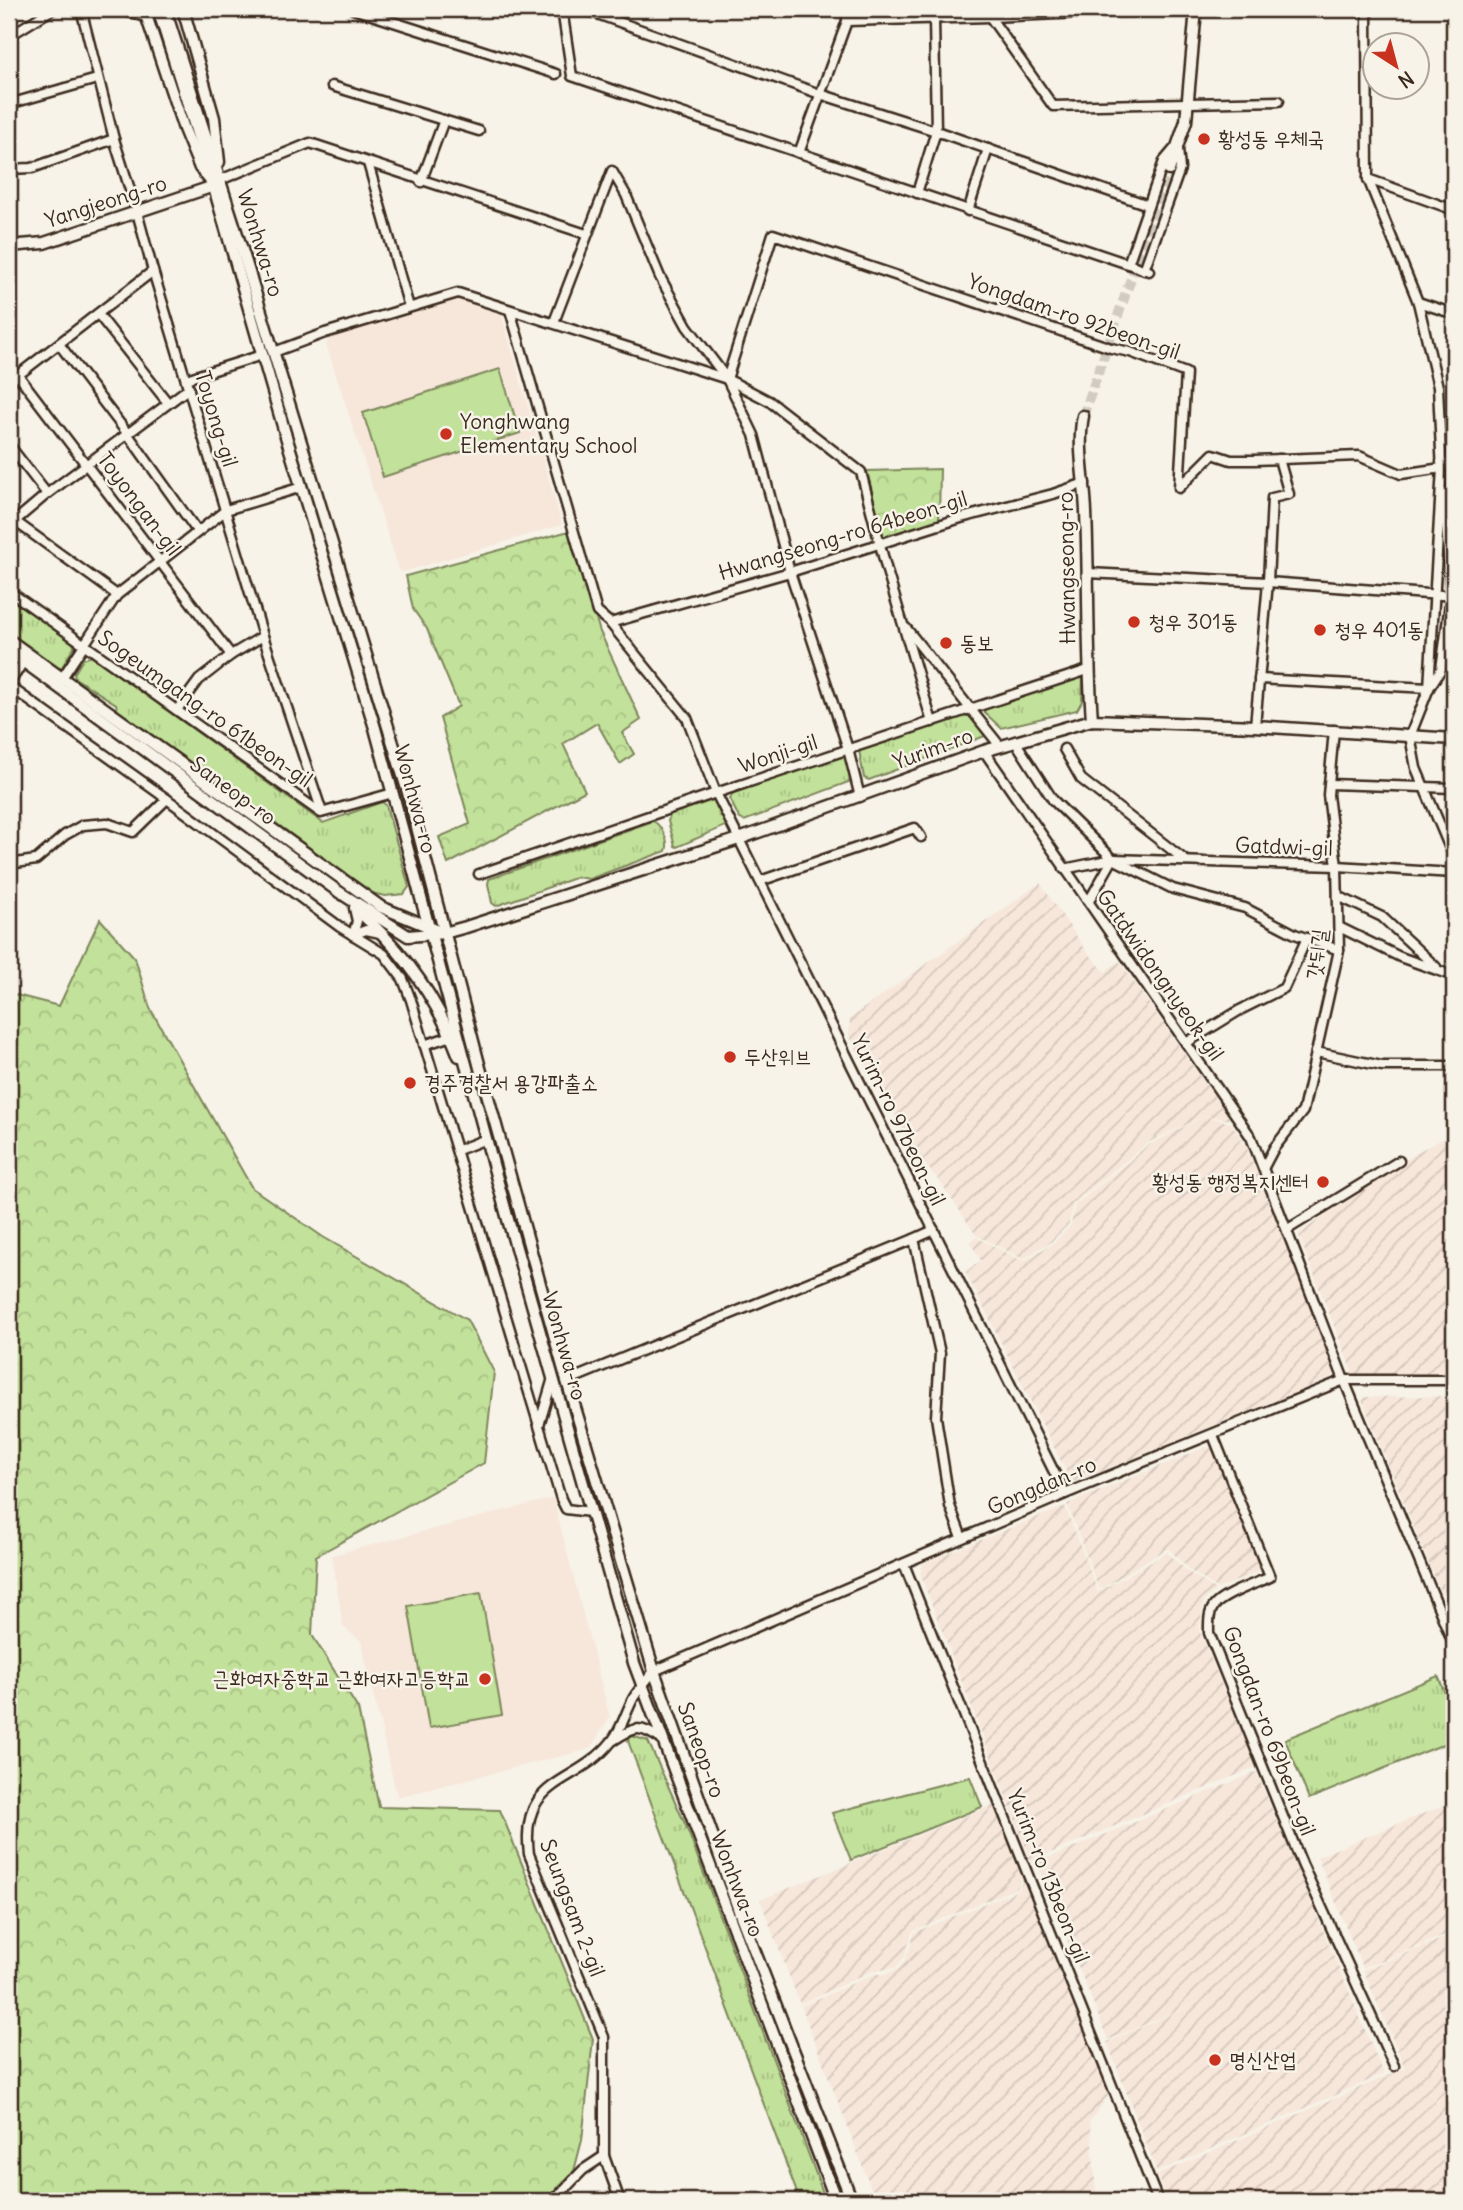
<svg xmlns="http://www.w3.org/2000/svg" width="1463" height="2210" viewBox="0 0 1463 2210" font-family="Delius,'Poor Story',sans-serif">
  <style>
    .built { fill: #f7e7db }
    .industrial { fill: url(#industrial-furrows) }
    .grass { fill: url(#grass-tufts); stroke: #7e865c; stroke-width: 2 }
    .forest { fill: url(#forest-crowns); stroke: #7e865c; stroke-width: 2 }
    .pitch { fill: #c2e19a; stroke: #7e865c; stroke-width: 2 }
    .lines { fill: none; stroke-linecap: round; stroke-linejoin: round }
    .tertiary-tunnel { stroke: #d1cbc0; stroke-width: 10; stroke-dasharray: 10 5; stroke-linecap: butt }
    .minor-casing { stroke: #3b2a1e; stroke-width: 13 }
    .tertiary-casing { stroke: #3b2a1e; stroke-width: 15 }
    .minor { stroke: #f7f3e8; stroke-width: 8 }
    .tertiary { stroke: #f7f3e8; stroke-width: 10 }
    .poi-dot { fill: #c8321e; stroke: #f7f3e8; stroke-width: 2.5 }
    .labels { text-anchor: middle; stroke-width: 5; stroke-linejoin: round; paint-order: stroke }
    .poi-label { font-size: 21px; fill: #3b2a1e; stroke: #f7f3e8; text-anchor: start }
    .street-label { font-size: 21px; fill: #3b2a1e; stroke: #f7f3e8 }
  </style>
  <defs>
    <pattern id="industrial-furrows" width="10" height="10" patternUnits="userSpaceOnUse" patternTransform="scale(1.75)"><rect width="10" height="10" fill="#f7e7db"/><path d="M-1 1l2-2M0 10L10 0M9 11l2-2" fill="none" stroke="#d5c6bc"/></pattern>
    <pattern id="grass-tufts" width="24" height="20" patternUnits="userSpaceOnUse" patternTransform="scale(1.75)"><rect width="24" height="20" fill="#c2e19a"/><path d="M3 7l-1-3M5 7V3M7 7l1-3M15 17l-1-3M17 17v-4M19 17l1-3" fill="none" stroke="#a8c184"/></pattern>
    <pattern id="forest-crowns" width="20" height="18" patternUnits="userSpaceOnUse" patternTransform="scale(1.75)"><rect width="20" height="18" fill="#c2e19a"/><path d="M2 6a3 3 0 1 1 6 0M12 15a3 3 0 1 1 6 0" fill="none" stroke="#a8c184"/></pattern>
  </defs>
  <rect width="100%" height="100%" fill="#f7f3e8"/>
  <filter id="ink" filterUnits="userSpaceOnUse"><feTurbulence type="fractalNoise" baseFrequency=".0143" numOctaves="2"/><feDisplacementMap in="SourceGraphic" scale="14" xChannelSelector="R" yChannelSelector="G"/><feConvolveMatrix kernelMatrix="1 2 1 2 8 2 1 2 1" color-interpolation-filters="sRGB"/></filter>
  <g filter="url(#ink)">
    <!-- built -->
    <g class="built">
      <path d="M 458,299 L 501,312 L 562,525 L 400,573 L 326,344 L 330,335 L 421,307 Z"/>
      <path d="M 553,1498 L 610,1717 L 590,1749 L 397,1797 L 361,1641 L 343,1627 L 332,1555 Z"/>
    </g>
    <!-- industrial -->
    <g class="industrial">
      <path d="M 1040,883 L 1086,950 L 1105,972 L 1119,961 L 1231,1120 L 1205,1116 L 1231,1123 L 1246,1146 L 1335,1370 L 1333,1377 L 1078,1481 L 1071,1481 L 965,1271 L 981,1261 L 970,1242 L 976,1237 L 1023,1261 L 1052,1244 L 1071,1225 L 1075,1205 L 1148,1145 L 1205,1116 L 1149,1142 L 1073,1204 L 1069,1224 L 1051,1242 L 1023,1259 L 976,1235 L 938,1179 L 921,1160 L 849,1036 L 850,1018 Z"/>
      <path d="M 1454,1133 L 1454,1374 L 1353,1374 L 1298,1234 L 1421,1150 Z"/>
      <path d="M 1454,1396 L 1454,1625 L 1362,1400 L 1365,1397 Z"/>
      <path d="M 1206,1447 L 1211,1448 L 1261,1568 L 1258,1572 L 1218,1589 L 1189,1570 L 1168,1548 L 1099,1590 L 1067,1504 Z"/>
      <path d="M 1065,1506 L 1098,1592 L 1167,1552 L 1187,1571 L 1216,1590 L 1204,1601 L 1199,1630 L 1256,1767 L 1031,1861 L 920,1574 L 923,1563 Z"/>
      <path d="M 1256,1772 L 1384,2074 L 1157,2172 L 1107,2042 L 1215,1995 L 1108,2040 L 1036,1863 Z"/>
      <path d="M 1454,1801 L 1454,1932 L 1363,1968 L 1317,1857 Z"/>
      <path d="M 995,1804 L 1022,1879 L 1017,1888 L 913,1931 L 904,1958 L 895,1968 L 873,1971 L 800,2004 L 760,1900 Z"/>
      <path d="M 1023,1881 L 1109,2095 L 1090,2121 L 1097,2201 L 876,2201 L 801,2006 L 874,1974 L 885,1974 L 895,1971 L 904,1963 L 915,1932 L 1018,1890 Z"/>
      <path d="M 1454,1934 L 1454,2201 L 1167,2201 L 1157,2175 L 1405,2068 L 1363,1970 Z"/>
    </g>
    <!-- grass -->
    <g class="grass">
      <path d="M 9,597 L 73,640 L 74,647 L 62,667 L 53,668 L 9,637 Z"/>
      <path d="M 92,656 L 323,823 L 382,802 L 386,805 L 409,887 L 404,894 L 385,896 L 372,893 L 119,716 L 116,704 L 75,678 L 74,674 L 83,659 Z"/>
      <path d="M 1080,676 L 1083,678 L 1082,701 L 1077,710 L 1001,728 L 984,712 L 986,706 Z"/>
      <path d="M 971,712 L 985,736 L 869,780 L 864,778 L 859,750 Z"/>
      <path d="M 841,755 L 846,755 L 854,780 L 744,821 L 739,818 L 730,799 L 733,793 Z"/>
      <path d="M 712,799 L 718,801 L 730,824 L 677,847 L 675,846 L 668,821 L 671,813 Z"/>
      <path d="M 653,821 C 662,826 670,841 666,851 L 589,879 L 577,877 L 496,906 L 492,903 L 488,884 L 489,879 Z"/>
      <path d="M 1438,1676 L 1454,1715 L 1454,1740 L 1309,1799 L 1285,1739 Z"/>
      <path d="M 632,1736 L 648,1741 L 686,1826 L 826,2201 L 800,2201 L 628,1741 Z"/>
      <path d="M 970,1777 L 982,1807 L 851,1860 L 832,1813 Z"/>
    </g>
    <!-- forest -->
    <g class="forest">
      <path d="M 940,469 L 939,521 L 883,538 L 867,471 Z"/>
      <path d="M 569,531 L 600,632 L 641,720 L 622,733 L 634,754 L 620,764 L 597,723 L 563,744 L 585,791 L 448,864 L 439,837 L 470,824 L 440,718 L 459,706 L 427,629 L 413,609 L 406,576 Z"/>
      <path d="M 100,919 L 135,958 L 150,1008 L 252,1188 L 323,1237 L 467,1320 L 494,1372 L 484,1463 L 316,1556 L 312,1635 L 358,1709 L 379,1807 L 500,1810 L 593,2039 L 582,2140 L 574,2171 L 546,2201 L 9,2201 L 9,993 L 59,1006 Z"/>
    </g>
    <!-- pitch -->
    <g class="pitch">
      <path d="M 500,369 L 520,433 L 383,477 L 363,413 Z"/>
      <path d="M 481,1593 L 502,1715 L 429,1728 L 408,1606 Z"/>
    </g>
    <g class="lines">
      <!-- tertiary-tunnel -->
      <path class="tertiary-tunnel" d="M 1083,416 L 1169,170"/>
      <defs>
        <g id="minor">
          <path d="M 81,9 L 114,139 L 137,212 L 153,271 L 263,636 L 322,812"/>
          <path d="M 118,9 L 146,17"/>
          <path d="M 353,9 L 556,74"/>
          <path d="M 562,9 L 572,76 L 1149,271"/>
          <path d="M 583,9 L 820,94 L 936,131 L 1148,205"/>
          <path d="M 979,9 L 990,17 L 1053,106 L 1279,101"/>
          <path d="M 1367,9 L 1368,179 L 1418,302 L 1438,387 L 1442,473"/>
          <path d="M 847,21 L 990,17 L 1174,9"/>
          <path d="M 9,36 L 53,9"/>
          <path d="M 332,86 L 479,131"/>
          <path d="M 9,104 L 97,79"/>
          <path d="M 799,153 L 847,21 L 847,9"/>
          <path d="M 368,163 L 409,307"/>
          <path d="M 9,169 L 32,168 L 114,139"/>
          <path d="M 1368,179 L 1454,210"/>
          <path d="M 220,180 L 310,143 L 586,234"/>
          <path d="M 421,182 L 444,120"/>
          <path d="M 917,193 L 936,131 L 934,19"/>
          <path d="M 968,211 L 988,149"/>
          <path d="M 1128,264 L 1164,161 L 1175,148"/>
          <path d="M 1144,270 L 1180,169 L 1178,149"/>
          <path d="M 1418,302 L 1454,314"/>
          <path d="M 510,310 L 597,612 L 610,623 L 687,718 L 716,793 L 1065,1494"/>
          <path d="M 98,314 L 168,403"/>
          <path d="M 554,322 L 612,171 L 626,195 L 660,277 L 687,326 L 727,379 L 754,435 L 790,572 L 848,749 L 860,797"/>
          <path d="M 59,344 L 127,433 L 197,531"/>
          <path d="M 274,352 L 325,333 L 458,293 L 727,379 L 769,401 L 861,472 L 887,571 L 932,722"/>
          <path d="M 18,375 L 231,655"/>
          <path d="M 186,379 L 262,355"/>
          <path d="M 727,379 L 773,234 L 1111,348 L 1130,352 L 1186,373 L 1179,488 L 1213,454 L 1231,460 L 1254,460 L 1359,456 L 1401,474 L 1442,468 L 1429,688 L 1259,679"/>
          <path d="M 9,382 L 153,271"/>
          <path d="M 9,445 L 47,494"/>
          <path d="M 1441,462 L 1454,467"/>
          <path d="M 1444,493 L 1451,596 L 1441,669 L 1429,688 L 1410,736 L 1416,768 L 1454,858"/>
          <path d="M 9,517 L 117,595"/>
          <path d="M 9,529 L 15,521 L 47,494 L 189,388"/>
          <path d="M 1088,573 L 1268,582 L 1454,596"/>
          <path d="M 9,591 L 321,813 L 393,793"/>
          <path d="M 610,623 L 790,572 L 961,518 L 1053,494 L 1085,483"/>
          <path d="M 906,628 L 1000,746"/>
          <path d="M 62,678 L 117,595 L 226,510 L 302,487"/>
          <path d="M 9,684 L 23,662"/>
          <path d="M 9,686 L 167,799 L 340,927 L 384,954 L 403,979 L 411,1000 L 561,1499 L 566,1509 L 590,1512"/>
          <path d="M 177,710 L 199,680 L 231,655 L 263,636"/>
          <path d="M 1255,726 L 1268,582 L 1272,498 L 1289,494 L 1279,459"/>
          <path d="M 1015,741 L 1053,800 L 1113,859 L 1173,889 L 1245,908 L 1295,934 L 1339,950"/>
          <path d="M 1064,749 L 1081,779 L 1186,861"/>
          <path d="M 984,751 L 1251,1137 L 1344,1380 L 1454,1645"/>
          <path d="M 1329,784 L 1454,788"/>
          <path d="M 9,864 L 36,860 L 65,835 L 83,825 L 107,823 L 133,832 L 167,799"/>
          <path d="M 1064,869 L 1113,859 L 1337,866 L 1454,873"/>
          <path d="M 479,874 L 716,793 L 1088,670"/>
          <path d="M 760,881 L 915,828 L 921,837"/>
          <path d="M 1338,896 L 1382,917 L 1436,967"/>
          <path d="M 1089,901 L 1113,859"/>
          <path d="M 1339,927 L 1400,957 L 1454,976"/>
          <path d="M 353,935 L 366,930 L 380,933"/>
          <path d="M 353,935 L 357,921 L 354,908"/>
          <path d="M 1186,1043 L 1240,1010 L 1284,988 L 1307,938"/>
          <path d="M 424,1045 L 451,1036"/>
          <path d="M 1316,1052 L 1382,1066 L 1454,1066"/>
          <path d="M 458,1150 L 486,1139"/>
          <path d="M 1264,1167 L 1274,1148 L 1303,1111 L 1339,950 L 1337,866 L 1328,795 L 1334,730"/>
          <path d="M 1288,1229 L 1399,1161"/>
          <path d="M 934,1230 L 914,1239 L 940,1353 L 936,1417 L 950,1506 L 962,1538"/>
          <path d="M 567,1381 L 914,1239"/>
          <path d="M 540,1422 L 553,1378"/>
          <path d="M 1213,1435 L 1270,1577 C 1255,1584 1224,1594 1214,1606 C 1208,1613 1209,1624 1209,1633 L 1302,1864 L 1394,2066"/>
          <path d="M 904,1564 L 1158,2201"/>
          <path d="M 614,1740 C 636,1726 639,1725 662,1740"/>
          <path d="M 553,2201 L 583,2170 L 604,2156"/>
          <path d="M 620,2201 L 604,2156 L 604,2037 L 529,1854 C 519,1776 576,1787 612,1741 C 622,1729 626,1711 634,1697 C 640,1688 647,1680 654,1671 L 1065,1494 L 1344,1380 L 1454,1380"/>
        </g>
        <g id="tertiary">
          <path d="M 144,9 L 184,129 L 200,168 L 210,180"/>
          <path d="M 158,9 L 213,184 L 285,433 L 375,728 L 507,1216 L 634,1663 L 836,2201"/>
          <path d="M 165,9 L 244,256 L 407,789 L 480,1068 L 567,1381 L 654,1671 L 741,1916 L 852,2201"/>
          <path d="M 183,9 L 214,118 L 219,162"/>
          <path d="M 1169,170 L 1186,121 L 1196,9"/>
          <path d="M 9,246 L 44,243 L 214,186"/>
          <path d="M 1083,416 C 1077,446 1085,481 1086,512 C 1089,581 1087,651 1092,720"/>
          <path d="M 9,640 L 381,907 L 434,929"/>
          <path d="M 9,651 L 339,892 L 408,936 L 444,933 L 466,927 L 739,839 L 984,751 L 1092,720 L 1255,726 L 1454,739"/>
          <path d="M 357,910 C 403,950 437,998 459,1056"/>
        </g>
      </defs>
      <!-- minor casing -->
      <use href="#minor" class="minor-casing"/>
      <!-- tertiary casing -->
      <use href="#tertiary" class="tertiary-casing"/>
      <!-- minor -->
      <use href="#minor" class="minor"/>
      <!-- tertiary -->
      <use href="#tertiary" class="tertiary"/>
    </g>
  </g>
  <!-- markers -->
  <g class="poi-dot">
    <circle cx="1204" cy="139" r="7"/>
    <circle cx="446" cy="434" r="7"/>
    <circle cx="1134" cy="622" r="7"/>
    <circle cx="1320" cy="630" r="7"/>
    <circle cx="946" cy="643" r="7"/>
    <circle cx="730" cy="1057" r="7"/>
    <circle cx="410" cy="1083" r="7"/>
    <circle cx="1323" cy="1182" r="7"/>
    <circle cx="485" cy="1679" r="7"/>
    <circle cx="1215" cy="2060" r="7"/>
  </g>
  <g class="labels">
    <!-- poi labels -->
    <g class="poi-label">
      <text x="1218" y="146">황성동 우체국</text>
      <text x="460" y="429">Yonghwang<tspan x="460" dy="24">Elementary School</tspan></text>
      <text x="1148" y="629">청우 301동</text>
      <text x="1334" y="637">청우 401동</text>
      <text x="960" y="650">동보</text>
      <text x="744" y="1064">두산위브</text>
      <text x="424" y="1090">경주경찰서 용강파출소</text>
      <text x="1309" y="1189" text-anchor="end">황성동 행정복지센터</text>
      <text x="471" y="1686" text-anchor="end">근화여자중학교 근화여자고등학교</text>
      <text x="1229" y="2067">명신산업</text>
    </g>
    <!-- street labels -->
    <g class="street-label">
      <text transform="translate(106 202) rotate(-18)" y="7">Yangjeong-ro</text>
      <text transform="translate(260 243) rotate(73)" y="7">Wonhwa-ro</text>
      <text transform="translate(1074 317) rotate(19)" y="7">Yongdam-ro 92beon-gil</text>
      <text transform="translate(216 419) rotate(73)" y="7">Toyong-gil</text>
      <text transform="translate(139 504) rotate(53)" y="7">Toyongan-gil</text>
      <text transform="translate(843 536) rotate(-17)" y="7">Hwangseong-ro 64beon-gil</text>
      <text transform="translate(1067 568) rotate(-91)" y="7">Hwangseong-ro</text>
      <text transform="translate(205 709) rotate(35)" y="7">Sogeumgang-ro 61beon-gil</text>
      <text transform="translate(933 749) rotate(-20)" y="7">Yurim-ro</text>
      <text transform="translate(778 754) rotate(-18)" y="7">Wonji-gil</text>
      <text transform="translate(233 791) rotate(36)" y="7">Saneop-ro</text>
      <text transform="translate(415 799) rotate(75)" y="7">Wonhwa-ro</text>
      <text transform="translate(1284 847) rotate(2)" y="7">Gatdwi-gil</text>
      <text transform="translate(1317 954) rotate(-83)" y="7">갓뒤길</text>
      <text transform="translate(1160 975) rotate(55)" y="7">Gatdwidongnyeok-gil</text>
      <text transform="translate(898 1120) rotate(64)" y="7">Yurim-ro 97beon-gil</text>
      <text transform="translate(564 1346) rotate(74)" y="7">Wonhwa-ro</text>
      <text transform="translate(1042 1486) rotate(-23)" y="7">Gongdan-ro</text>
      <text transform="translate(1269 1731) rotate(69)" y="7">Gongdan-ro 69beon-gil</text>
      <text transform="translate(701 1750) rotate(70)" y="7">Saneop-ro</text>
      <text transform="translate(1048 1876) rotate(68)" y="7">Yurim-ro 13beon-gil</text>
      <text transform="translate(737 1884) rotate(69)" y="7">Wonhwa-ro</text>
      <text transform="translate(572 1908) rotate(69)" y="7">Seungsam 2-gil</text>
    </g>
  </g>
  <!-- margin -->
  <rect width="1463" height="2210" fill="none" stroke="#f7f3e8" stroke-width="35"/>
  <rect x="18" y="18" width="1428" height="2175" fill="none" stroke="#3b2a1e" stroke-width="2.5" filter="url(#ink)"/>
  <!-- north arrow -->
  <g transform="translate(1396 66) rotate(144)"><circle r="33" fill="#f7f3e8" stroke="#aca397" stroke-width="2"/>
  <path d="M0-5L12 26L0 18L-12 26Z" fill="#c8321e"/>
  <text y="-10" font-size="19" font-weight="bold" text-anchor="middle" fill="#3b2a1e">N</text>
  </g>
</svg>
